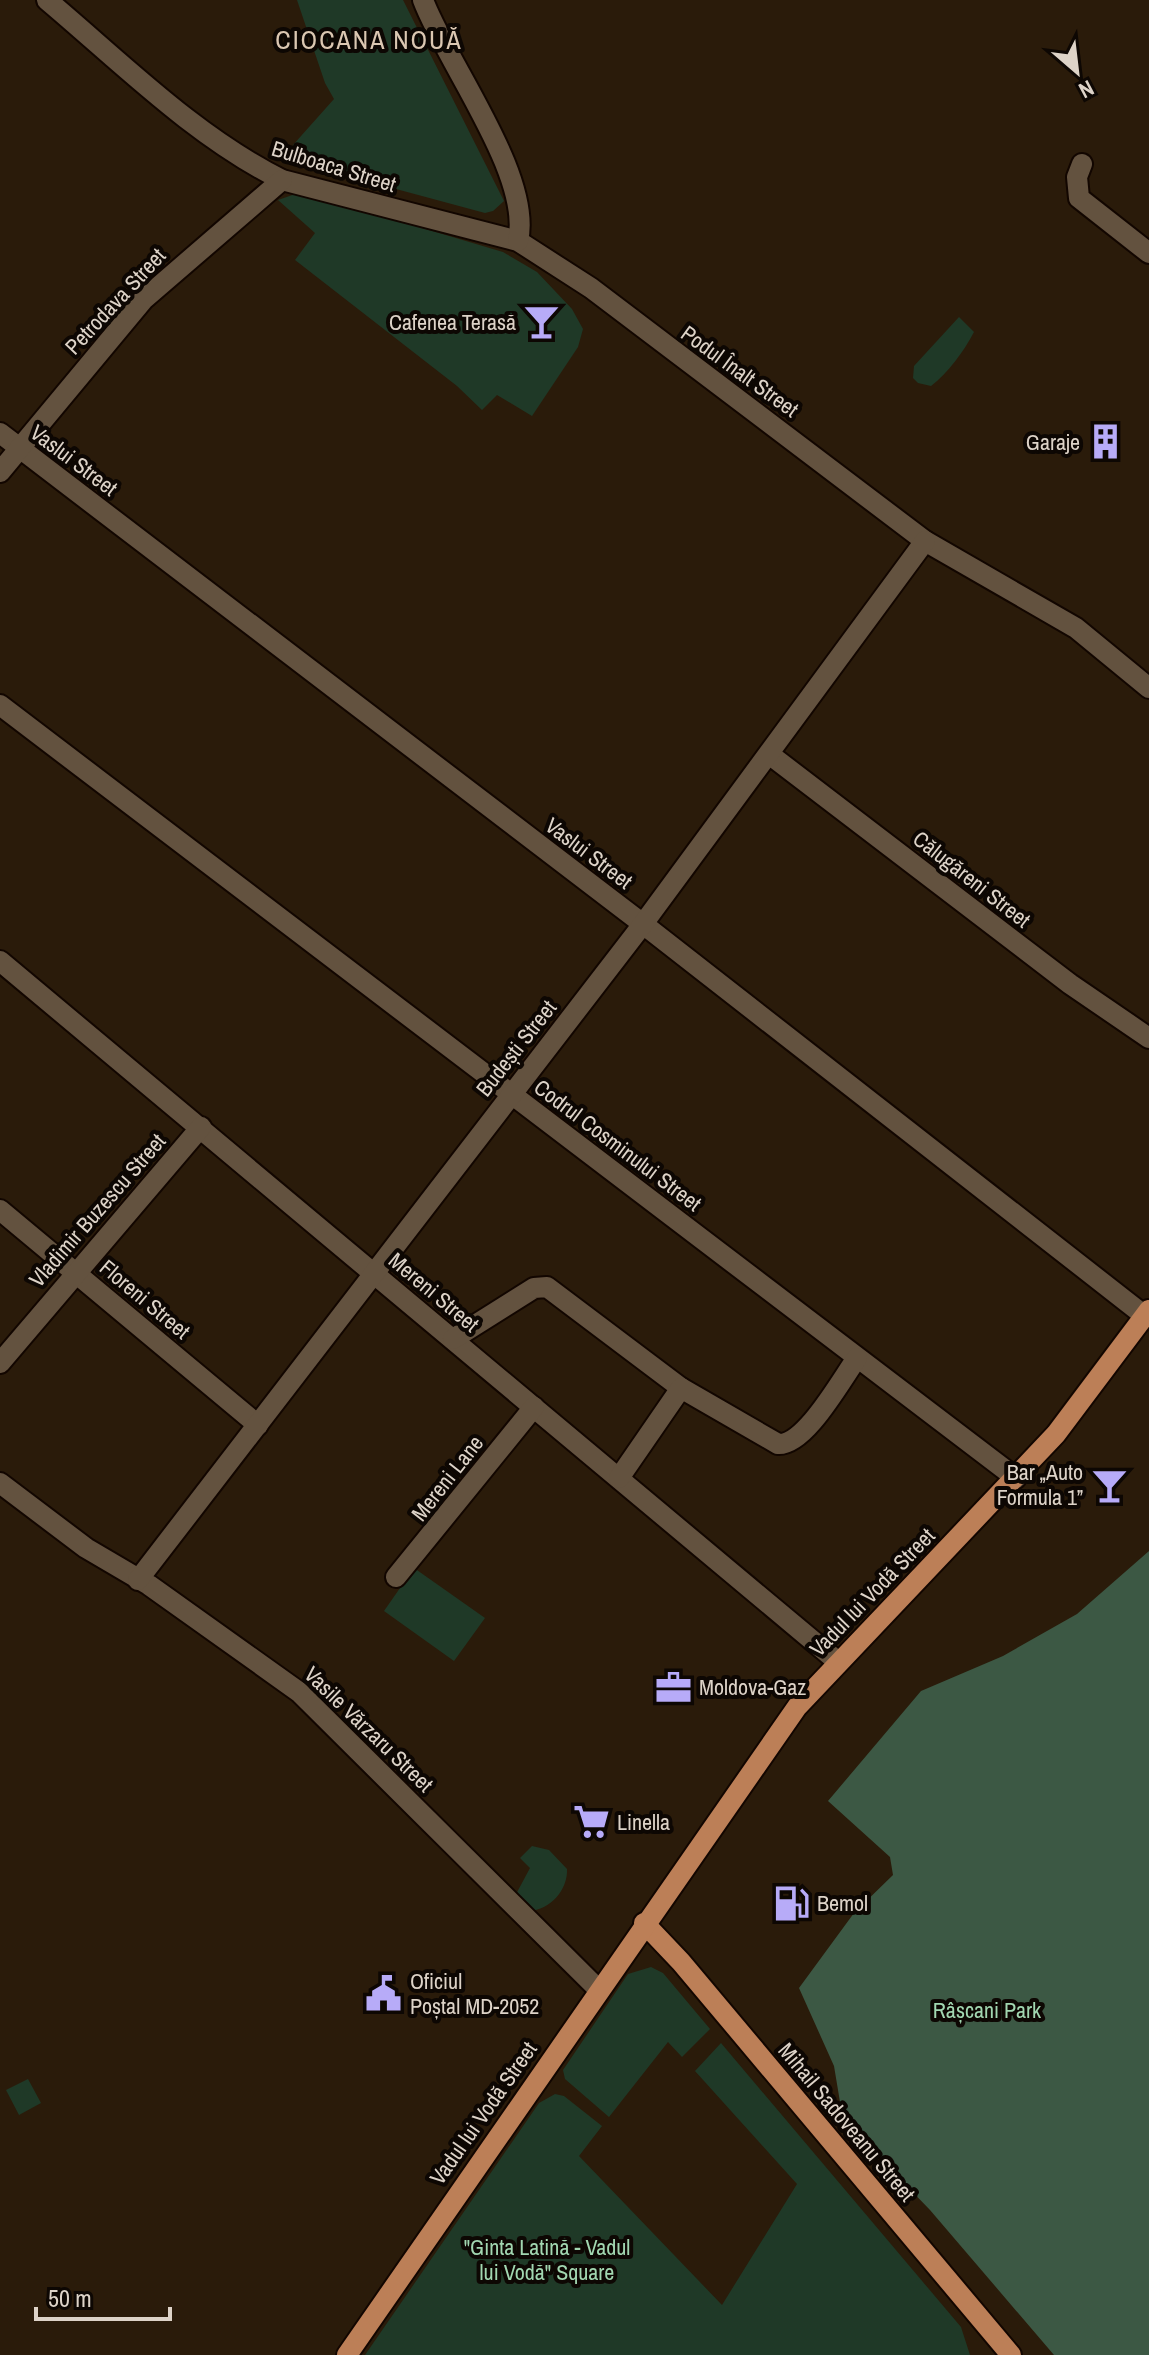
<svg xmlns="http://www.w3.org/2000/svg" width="1149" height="2355" viewBox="0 0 1149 2355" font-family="'Archivo Narrow',sans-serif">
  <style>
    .green { fill: #1f3927 }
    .forest { fill: #3c5844 }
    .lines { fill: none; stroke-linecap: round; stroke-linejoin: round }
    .minor-casing { stroke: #120600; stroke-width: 24 }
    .major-casing { stroke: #120600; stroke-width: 24 }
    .minor { stroke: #63523f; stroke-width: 20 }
    .major { stroke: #bc7f57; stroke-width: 20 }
    .labels { text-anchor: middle; stroke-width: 8; stroke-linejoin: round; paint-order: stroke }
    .street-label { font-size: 22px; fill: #ddd3c8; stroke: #0d0703 }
    .poi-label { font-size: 22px; fill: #ddd3c8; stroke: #0d0703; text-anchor: start }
    .park-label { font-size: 22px; fill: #a2d7b1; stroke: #0d0703 }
    .quarter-label { font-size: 26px; letter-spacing: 2px; fill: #dbc7b2; stroke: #0d0703 }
  </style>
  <rect width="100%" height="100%" fill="#2a1b0a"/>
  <!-- green -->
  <g class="green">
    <path d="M 297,0 L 403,0 L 504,201 L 493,211 L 485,213 L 307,165 L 293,145 L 334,99 L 325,83 Z"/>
    <path d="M 301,192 L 503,252 L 537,272 L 572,309 L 583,329 L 578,347 L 532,416 L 497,395 L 482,410 L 457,386 L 295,260 L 315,233 L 278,200 Z"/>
    <path d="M 959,317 L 974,332 C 964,351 948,373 931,386 L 918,383 L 913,378 L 914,366 Z"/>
    <path d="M 414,1568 L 485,1618 L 454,1661 L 384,1611 Z"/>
    <path d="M 532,1846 L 549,1850 L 567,1869 C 568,1890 550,1910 529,1911 L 515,1896 L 530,1868 L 520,1858 Z"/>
    <path d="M 651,1967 L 663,1973 L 710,2029 L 682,2057 L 668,2042 L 609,2117 L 565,2079 L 563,2070 L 628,1974 Z"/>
    <path d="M 721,2043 L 961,2327 L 970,2355 L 365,2355 L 539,2103 L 555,2094 L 564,2096 L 602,2126 L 579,2156 L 722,2305 L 797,2184 L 695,2071 Z"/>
    <path d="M 28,2079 L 41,2103 L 19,2115 L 6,2090 Z"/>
  </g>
  <!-- forest -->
  <path class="forest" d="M 1149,1551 L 1149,2355 L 1054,2355 L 930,2210 L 843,2120 L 834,2066 L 799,1988 L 854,1913 L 893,1875 L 890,1857 L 828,1801 L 921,1691 L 1003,1656 L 1077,1614 Z"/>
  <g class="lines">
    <defs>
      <g id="minor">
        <path d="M 47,0 C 122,63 194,136 282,180 L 518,241 L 591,288 L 925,541 L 1076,628 L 1149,688"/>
        <path d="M 423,0 C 447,64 533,176 518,241"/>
        <path d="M 1082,164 L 1077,177 L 1079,198 L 1149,253"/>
        <path d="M 0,433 L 643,924 L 1145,1316"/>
        <path d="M 0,472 L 143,300 L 282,180"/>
        <path d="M 0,705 L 1016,1478"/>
        <path d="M 769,754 L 1070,984 L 1149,1038"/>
        <path d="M 0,961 L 837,1661"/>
        <path d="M 0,1210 L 258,1425"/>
        <path d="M 453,1339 L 534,1288 L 547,1287 L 681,1388"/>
        <path d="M 0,1363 L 201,1127"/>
        <path d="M 619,1478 L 681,1388 L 778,1444 C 805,1446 841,1380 857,1358"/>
        <path d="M 0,1483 L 86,1548 L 149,1585 L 299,1692 L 598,1989"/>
        <path d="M 396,1577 L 534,1407"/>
        <path d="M 138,1580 L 643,924 L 925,541"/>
      </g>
      <g id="major">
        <path d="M 644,1923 L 681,1962 L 1011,2355"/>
        <path d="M 347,2355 L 797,1707 L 1056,1434 L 1149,1310"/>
      </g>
    </defs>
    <!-- minor casing -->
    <use href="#minor" class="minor-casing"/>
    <!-- major casing -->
    <use href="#major" class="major-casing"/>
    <!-- minor -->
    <use href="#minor" class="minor"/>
    <!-- major -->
    <use href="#major" class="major"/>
  </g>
  <!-- icons -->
  <defs>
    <symbol id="bar-bare" viewBox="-9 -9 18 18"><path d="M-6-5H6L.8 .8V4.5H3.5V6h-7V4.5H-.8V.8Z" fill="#b7abf8" stroke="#0d0703" stroke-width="2.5" paint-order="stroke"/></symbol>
    <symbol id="building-bare" viewBox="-9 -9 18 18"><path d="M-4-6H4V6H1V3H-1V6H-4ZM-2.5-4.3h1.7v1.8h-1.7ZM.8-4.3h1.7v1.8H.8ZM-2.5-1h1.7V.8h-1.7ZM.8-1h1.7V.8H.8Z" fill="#b7abf8" stroke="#0d0703" stroke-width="2.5" paint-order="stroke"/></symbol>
    <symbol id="office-bare" viewBox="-9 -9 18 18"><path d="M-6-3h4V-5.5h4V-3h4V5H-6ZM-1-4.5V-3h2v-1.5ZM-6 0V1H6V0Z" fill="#b7abf8" stroke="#0d0703" stroke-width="2.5" paint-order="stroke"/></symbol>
    <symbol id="supermarket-bare" viewBox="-9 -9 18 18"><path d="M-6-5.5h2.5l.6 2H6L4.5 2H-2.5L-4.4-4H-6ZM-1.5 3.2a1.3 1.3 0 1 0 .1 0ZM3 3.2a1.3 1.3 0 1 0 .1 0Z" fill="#b7abf8" stroke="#0d0703" stroke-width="2.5" paint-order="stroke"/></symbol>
    <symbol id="fuel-bare" viewBox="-9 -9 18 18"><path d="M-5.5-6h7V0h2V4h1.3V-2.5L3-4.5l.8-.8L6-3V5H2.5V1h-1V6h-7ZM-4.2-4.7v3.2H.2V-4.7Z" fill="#b7abf8" stroke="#0d0703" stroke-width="2.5" paint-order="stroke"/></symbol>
    <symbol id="civic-bare" viewBox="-9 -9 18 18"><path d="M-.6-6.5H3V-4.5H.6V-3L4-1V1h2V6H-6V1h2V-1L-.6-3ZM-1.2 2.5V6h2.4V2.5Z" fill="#b7abf8" stroke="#0d0703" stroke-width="2.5" paint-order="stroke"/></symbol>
  </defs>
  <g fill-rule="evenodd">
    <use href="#bar-bare" x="516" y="296" width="51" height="51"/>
    <use href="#building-bare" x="1080" y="416" width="51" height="51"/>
    <use href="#bar-bare" x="1084" y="1460" width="51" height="51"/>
    <use href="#office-bare" x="648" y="1662" width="51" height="51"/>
    <use href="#supermarket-bare" x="566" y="1796" width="51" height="51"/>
    <use href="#fuel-bare" x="766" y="1878" width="51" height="51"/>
    <use href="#civic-bare" x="358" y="1968" width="51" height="51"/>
  </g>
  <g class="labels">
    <!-- street labels -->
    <g class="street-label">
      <text transform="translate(334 166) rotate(17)" y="8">Bulboaca Street</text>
      <text transform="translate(115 301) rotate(-47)" y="8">Petrodava Street</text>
      <text transform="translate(740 371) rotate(36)" y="8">Podul Înalt Street</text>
      <text transform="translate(74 460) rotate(37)" y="8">Vaslui Street</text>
      <text transform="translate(589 853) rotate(37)" y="8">Vaslui Street</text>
      <text transform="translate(972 879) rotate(38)" y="8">Călugăreni Street</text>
      <text transform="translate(516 1048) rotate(-52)" y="8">Budești Street</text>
      <text transform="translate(618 1145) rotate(37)" y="8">Codrul Cosminului Street</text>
      <text transform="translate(97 1210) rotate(-49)" y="8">Vladimir Buzescu Street</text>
      <text transform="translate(434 1292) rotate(40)" y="8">Mereni Street</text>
      <text transform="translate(145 1299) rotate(40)" y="8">Floreni Street</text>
      <text transform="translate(447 1478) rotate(-52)" y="8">Mereni Lane</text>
      <text transform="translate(872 1592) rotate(-46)" y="8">Vadul lui Vodă Street</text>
      <text transform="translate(369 1729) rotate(44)" y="8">Vasile Vărzaru Street</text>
      <text transform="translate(483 2113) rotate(-55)" y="8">Vadul lui Vodă Street</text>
      <text transform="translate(847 2122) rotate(50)" y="8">Mihail Sadoveanu Street</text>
    </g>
    <!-- poi labels -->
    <g class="poi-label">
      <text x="516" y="330" text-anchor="end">Cafenea Terasă</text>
      <text x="1080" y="450" text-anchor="end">Garaje</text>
      <text x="1083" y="1480" text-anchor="end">Bar „Auto<tspan x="1083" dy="25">Formula 1”</tspan></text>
      <text x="699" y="1695">Moldova-Gaz</text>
      <text x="617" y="1830">Linella</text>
      <text x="817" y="1911">Bemol</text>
      <text x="410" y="1989">Oficiul<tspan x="410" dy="25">Poștal MD-2052</tspan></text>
    </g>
    <!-- park labels -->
    <g class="park-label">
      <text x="987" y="2018">Râșcani Park</text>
      <text x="547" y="2255">"Ginta Latină - Vadul<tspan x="547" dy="25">lui Vodă" Square</tspan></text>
    </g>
    <!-- quarter labels -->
    <g class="quarter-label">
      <text x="369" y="49">CIOCANA NOUĂ</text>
    </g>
  </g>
  <!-- north arrow -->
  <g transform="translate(1077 72) rotate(152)" stroke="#0d0703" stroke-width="6" paint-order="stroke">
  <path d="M0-6L14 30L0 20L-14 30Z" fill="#ddd3c8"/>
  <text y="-12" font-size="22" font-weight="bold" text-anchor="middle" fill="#ddd3c8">N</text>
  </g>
  <!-- scale -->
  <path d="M36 2307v12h134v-12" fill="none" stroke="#ddd3c8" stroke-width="4"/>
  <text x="48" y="2307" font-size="24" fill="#ddd3c8" stroke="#0d0703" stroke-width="6" paint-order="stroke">50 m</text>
</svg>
